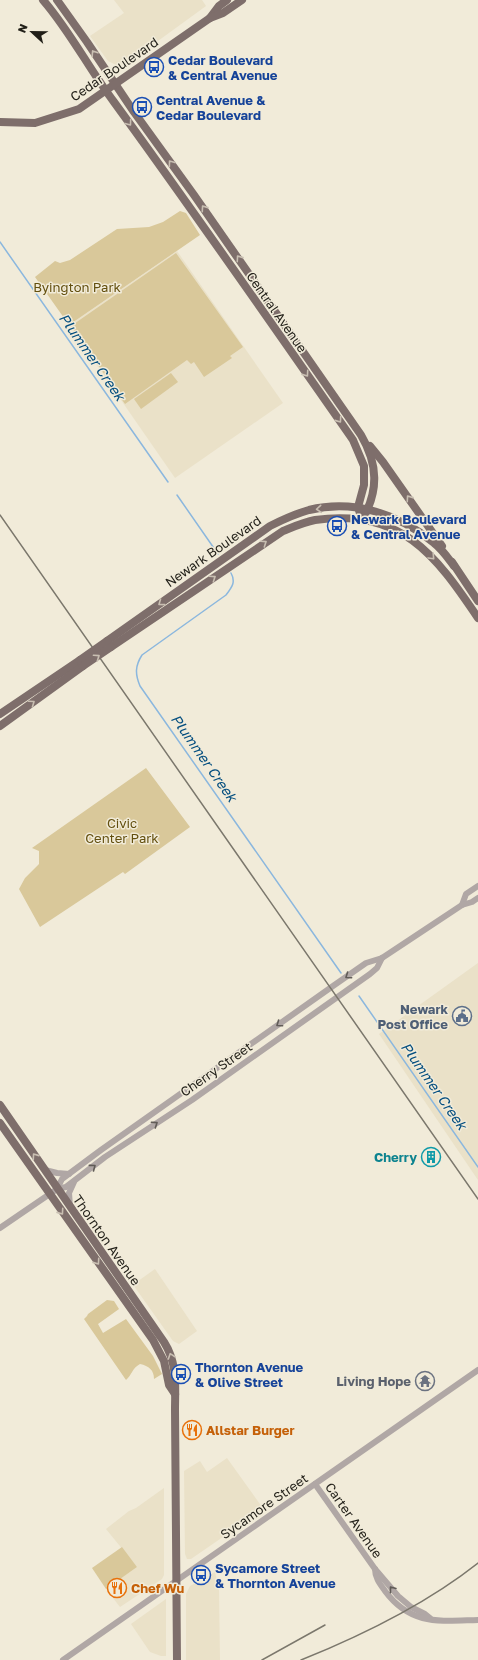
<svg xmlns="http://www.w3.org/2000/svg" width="478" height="1660" viewBox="0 0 478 1660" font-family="'Golos Text',sans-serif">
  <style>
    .built { fill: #eae1c8 }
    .green { fill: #d9c89a }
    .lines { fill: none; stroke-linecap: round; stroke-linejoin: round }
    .stream { stroke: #8bb7de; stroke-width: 1.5 }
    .minor { stroke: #b0a7a5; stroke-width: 6 }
    .major { stroke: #7e6e6b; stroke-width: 8 }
    .rail { stroke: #7b776c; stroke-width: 1.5 }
    .major-bridge { stroke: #7e6e6b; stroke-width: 8 }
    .oneway { stroke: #c9bfb2 }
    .oneway2 { stroke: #615c57 }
    .labels { text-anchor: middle; stroke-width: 3; stroke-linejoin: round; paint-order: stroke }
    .transit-label { font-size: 13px; font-weight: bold; fill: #164399; stroke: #f1ebd9; text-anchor: start }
    .street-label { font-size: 13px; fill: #211f18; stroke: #f1ebd9 }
    .park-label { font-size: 13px; fill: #634f0e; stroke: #f1ebd9 }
    .service-label { font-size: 13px; font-weight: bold; fill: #4e5e75; stroke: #f1ebd9; text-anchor: end }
    .culture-label { font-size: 13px; font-weight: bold; fill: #0d838f; stroke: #f1ebd9; text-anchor: end }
    .worship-label { font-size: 13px; font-weight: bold; fill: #5b616d; stroke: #f1ebd9; text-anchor: end }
    .food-label { font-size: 13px; font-weight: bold; fill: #c56008; stroke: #f1ebd9; text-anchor: start }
    .water-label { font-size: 14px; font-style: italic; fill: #044e7f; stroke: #f1ebd9 }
  </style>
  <rect width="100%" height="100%" fill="#f1ebd9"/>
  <!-- built -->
  <g class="built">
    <path d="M 114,0 L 202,0 L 206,6 L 129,62 L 118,66 L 108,61 L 90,36 L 124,13 Z"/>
    <path d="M 177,251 L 283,403 L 175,478 L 69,325 Z"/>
    <path d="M 478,963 L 478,1180 L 379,1034 Z"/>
    <path d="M 155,1269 L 197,1331 L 179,1344 L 173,1341 L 134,1286 L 134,1284 Z"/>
    <path d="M 227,1458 L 262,1507 L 262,1510 L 191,1559 L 187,1559 L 185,1554 L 184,1471 L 200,1461 L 207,1472 Z"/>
    <path d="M 164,1488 L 164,1575 L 162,1579 L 120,1607 L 106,1589 L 137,1567 L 106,1529 L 129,1511 L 136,1508 Z"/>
    <path d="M 215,1572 L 219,1589 L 220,1660 L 186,1660 L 186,1594 L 190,1586 Z"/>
    <path d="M 166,1599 L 166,1656 L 161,1656 L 150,1652 L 131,1624 Z"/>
  </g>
  <!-- green -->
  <g class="green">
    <path d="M 180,211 L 186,213 L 200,235 L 69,325 L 35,277 L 55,261 L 60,263 L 70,260 L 117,229 L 149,227 L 163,222 Z"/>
    <path d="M 176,253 L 243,347 L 230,356 L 232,358 L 204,377 L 194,362 L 191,364 L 187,360 L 125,404 L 71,326 Z"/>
    <path d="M 171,373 L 178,382 L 141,409 L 134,399 Z"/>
    <path d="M 146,768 L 190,827 L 125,874 L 123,872 L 40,927 L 19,889 L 25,878 L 39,864 L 39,851 L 32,848 Z"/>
    <path d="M 107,1300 L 114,1301 L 119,1309 L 98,1324 L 103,1333 L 126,1319 L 153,1356 L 162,1374 L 154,1379 C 154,1370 149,1366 140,1364 C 132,1368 132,1375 126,1380 L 84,1319 L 87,1316 L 88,1314 Z"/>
    <path d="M 122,1547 L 137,1567 L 106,1589 L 92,1568 Z"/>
  </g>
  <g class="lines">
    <!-- stream -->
    <g class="stream">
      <path d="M 0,242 L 168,482"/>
      <path d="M 177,495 L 218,554"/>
      <path d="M 231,573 C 236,582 232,587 226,595 L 142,655 C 135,666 135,674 140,686 L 341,973"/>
      <path d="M 359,996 L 478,1167"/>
    </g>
    <!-- minor -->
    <g class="minor">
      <path d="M 462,905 L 466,894 L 478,886"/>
      <path d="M 45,1170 L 57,1173 L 69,1174"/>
      <path d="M 57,1189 L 62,1179 L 101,1150 L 333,986 L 366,963 L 382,958 L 462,905 L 472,902 L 478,898"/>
      <path d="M 70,1206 L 69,1193 L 74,1182"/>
      <path d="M 0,1228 L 57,1189 L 66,1187 L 105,1157 L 192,1100 L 370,974 L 377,968 L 382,958"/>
      <path d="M 315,1484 L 375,1569 L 398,1596 L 411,1607 L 425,1614 L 430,1618"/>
      <path d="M 375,1569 C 375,1578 380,1584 385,1591 C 411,1626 440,1621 478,1620"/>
      <path d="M 63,1660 L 478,1370"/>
    </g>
    <!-- major -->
    <g class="major">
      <path d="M 43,0 C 70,31 89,69 114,102 C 195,213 274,327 353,440 L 364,466 L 364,485 L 358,507 L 362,520"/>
      <path d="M 57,0 L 87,42 L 134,112 L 194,195 L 361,435 C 378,464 379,491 362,520"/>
      <path d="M 210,18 L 219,6 L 227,0"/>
      <path d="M 0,122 L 35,123 L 79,109 L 210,18 L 223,13 L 242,0"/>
      <path d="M 370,446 L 383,462 L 442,546"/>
      <path d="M 452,562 L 478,601"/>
      <path d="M 107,641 L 270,526 C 282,520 295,514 309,510 C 354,499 399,514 434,543 C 442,549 448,558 454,566"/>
      <path d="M 111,647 L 283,531 C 293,527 304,522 315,520 C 401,508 435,554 478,618"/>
      <path d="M 0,714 L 80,660"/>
      <path d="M 0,726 L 83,666"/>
      <path d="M 0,1105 L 164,1342 C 178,1364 175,1386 175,1410 L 177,1660"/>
      <path d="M 0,1123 L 153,1340 L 164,1361 L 169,1385 L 175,1394"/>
    </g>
    <!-- rail -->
    <g class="rail">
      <path d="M 0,515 L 478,1199"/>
      <path d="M 262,1660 L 325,1625"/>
      <path d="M 301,1660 C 363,1635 425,1605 478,1563"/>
    </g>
    <!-- major-bridge -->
    <g class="major-bridge">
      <path d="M 80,660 L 107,641"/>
      <path d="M 83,666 L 111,647"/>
    </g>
  </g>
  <!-- one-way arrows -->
  <defs><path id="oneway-chevron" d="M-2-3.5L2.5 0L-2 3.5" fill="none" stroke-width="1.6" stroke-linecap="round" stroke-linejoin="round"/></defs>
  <g class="oneway">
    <use href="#oneway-chevron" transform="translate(94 53) rotate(-123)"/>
    <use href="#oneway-chevron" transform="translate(129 123) rotate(54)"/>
    <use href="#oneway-chevron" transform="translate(171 163) rotate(-126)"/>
    <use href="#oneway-chevron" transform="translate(204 208) rotate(-125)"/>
    <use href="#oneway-chevron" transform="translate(239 258) rotate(-125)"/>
    <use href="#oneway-chevron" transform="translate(306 374) rotate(55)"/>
    <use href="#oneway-chevron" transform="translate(339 420) rotate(55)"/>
    <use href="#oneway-chevron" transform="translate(409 498) rotate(-125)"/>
    <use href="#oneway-chevron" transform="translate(319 509) rotate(175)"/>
    <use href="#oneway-chevron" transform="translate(264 543) rotate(-34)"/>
    <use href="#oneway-chevron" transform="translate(432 557) rotate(47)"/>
    <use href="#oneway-chevron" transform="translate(213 578) rotate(-34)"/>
    <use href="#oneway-chevron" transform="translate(161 603) rotate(144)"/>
    <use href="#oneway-chevron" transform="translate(97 657) rotate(-34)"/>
    <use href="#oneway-chevron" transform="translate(32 703) rotate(-35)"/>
    <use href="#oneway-chevron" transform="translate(35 1156) rotate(-125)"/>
    <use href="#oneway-chevron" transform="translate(61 1212) rotate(55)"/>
    <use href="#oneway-chevron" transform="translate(97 1262) rotate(55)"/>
    <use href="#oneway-chevron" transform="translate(171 1356) rotate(-109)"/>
  </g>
  <g class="oneway2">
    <use href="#oneway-chevron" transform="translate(348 976) rotate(145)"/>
    <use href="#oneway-chevron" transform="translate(279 1024) rotate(145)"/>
    <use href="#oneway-chevron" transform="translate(155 1124) rotate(-34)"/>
    <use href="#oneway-chevron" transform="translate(93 1167) rotate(-37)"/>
    <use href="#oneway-chevron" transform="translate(392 1589) rotate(-128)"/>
  </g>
  <!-- icons -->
  <defs>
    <symbol id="bus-ring" viewBox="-11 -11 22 22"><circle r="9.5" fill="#f1ebd9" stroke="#1a4fb4" stroke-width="1.5"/><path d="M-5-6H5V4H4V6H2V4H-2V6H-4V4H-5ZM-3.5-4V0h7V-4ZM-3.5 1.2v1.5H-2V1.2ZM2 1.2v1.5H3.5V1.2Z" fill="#1a4fb4"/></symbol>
    <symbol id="civic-ring" viewBox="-11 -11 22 22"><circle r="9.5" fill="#f1ebd9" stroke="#5c6f8a" stroke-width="1.5"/><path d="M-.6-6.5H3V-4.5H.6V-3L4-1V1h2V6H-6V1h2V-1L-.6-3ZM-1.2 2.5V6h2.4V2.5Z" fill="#5c6f8a"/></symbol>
    <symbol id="building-ring" viewBox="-11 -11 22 22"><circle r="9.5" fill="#f1ebd9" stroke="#0f9aa8" stroke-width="1.5"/><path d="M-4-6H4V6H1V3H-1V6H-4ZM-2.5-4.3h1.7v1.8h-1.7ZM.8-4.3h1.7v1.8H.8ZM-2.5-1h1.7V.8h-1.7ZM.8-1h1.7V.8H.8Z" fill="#0f9aa8"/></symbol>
    <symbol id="temple-ring" viewBox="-11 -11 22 22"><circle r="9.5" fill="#f1ebd9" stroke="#6b7280" stroke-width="1.5"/><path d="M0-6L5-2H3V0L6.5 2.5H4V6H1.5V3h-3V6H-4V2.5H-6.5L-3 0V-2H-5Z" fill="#6b7280"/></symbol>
    <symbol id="restaurant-ring" viewBox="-11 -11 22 22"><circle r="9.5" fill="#f1ebd9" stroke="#e8710a" stroke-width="1.5"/><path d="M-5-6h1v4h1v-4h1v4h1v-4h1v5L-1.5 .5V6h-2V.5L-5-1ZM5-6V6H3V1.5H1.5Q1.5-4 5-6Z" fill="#e8710a"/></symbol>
  </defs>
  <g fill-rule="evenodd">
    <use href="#bus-ring" x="143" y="56" width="22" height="22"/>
    <use href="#bus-ring" x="131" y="96" width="22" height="22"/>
    <use href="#bus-ring" x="326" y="515" width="22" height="22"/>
    <use href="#civic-ring" x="451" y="1005" width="22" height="22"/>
    <use href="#building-ring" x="420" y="1146" width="22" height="22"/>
    <use href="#bus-ring" x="170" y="1363" width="22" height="22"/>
    <use href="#temple-ring" x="414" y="1370" width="22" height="22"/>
    <use href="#restaurant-ring" x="181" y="1419" width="22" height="22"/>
    <use href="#bus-ring" x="190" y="1564" width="22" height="22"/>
    <use href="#restaurant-ring" x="106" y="1577" width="22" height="22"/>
  </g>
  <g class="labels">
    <!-- transit labels -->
    <g class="transit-label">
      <text x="168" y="65">Cedar Boulevard<tspan x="168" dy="15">&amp; Central Avenue</tspan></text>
      <text x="156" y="105">Central Avenue &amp;<tspan x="156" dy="15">Cedar Boulevard</tspan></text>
      <text x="351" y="524">Newark Boulevard<tspan x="351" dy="15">&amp; Central Avenue</tspan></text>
      <text x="195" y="1372">Thornton Avenue<tspan x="195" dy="15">&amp; Olive Street</tspan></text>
      <text x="215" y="1573">Sycamore Street<tspan x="215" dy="15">&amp; Thornton Avenue</tspan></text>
    </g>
    <!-- street labels -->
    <g class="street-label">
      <text transform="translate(114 69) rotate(-34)" y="5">Cedar Boulevard</text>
      <text transform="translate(277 312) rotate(55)" y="5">Central Avenue</text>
      <text transform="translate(213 551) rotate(-35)" y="5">Newark Boulevard</text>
      <text transform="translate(216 1069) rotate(-35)" y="5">Cherry Street</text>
      <text transform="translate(107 1240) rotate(55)" y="5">Thornton Avenue</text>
      <text transform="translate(264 1506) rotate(-35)" y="5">Sycamore Street</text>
      <text transform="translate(354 1520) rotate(55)" y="5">Carter Avenue</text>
    </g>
    <!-- park labels -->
    <g class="park-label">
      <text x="77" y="292">Byington Park</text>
      <text x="122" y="828">Civic<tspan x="122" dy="15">Center Park</tspan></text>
    </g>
    <!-- service labels -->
    <g class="service-label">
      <text x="448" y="1014">Newark<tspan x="448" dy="15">Post Office</tspan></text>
    </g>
    <!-- culture labels -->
    <g class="culture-label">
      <text x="417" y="1162">Cherry</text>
    </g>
    <!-- worship labels -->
    <g class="worship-label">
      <text x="411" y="1386">Living Hope</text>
    </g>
    <!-- food labels -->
    <g class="food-label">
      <text x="206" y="1435">Allstar Burger</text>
      <text x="131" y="1593">Chef Wu</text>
    </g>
    <!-- water labels -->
    <g class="water-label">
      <text transform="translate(92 357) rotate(55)" y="5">Plummer Creek</text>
      <text transform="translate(204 758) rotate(55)" y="5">Plummer Creek</text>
      <text transform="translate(434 1086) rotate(55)" y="5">Plummer Creek</text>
    </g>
  </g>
  <!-- north arrow -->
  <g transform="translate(32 32) rotate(292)" stroke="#f1ebd9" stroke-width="3" paint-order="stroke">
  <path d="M0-3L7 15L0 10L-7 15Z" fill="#211f18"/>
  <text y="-6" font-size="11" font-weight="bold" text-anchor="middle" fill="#211f18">N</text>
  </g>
</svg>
